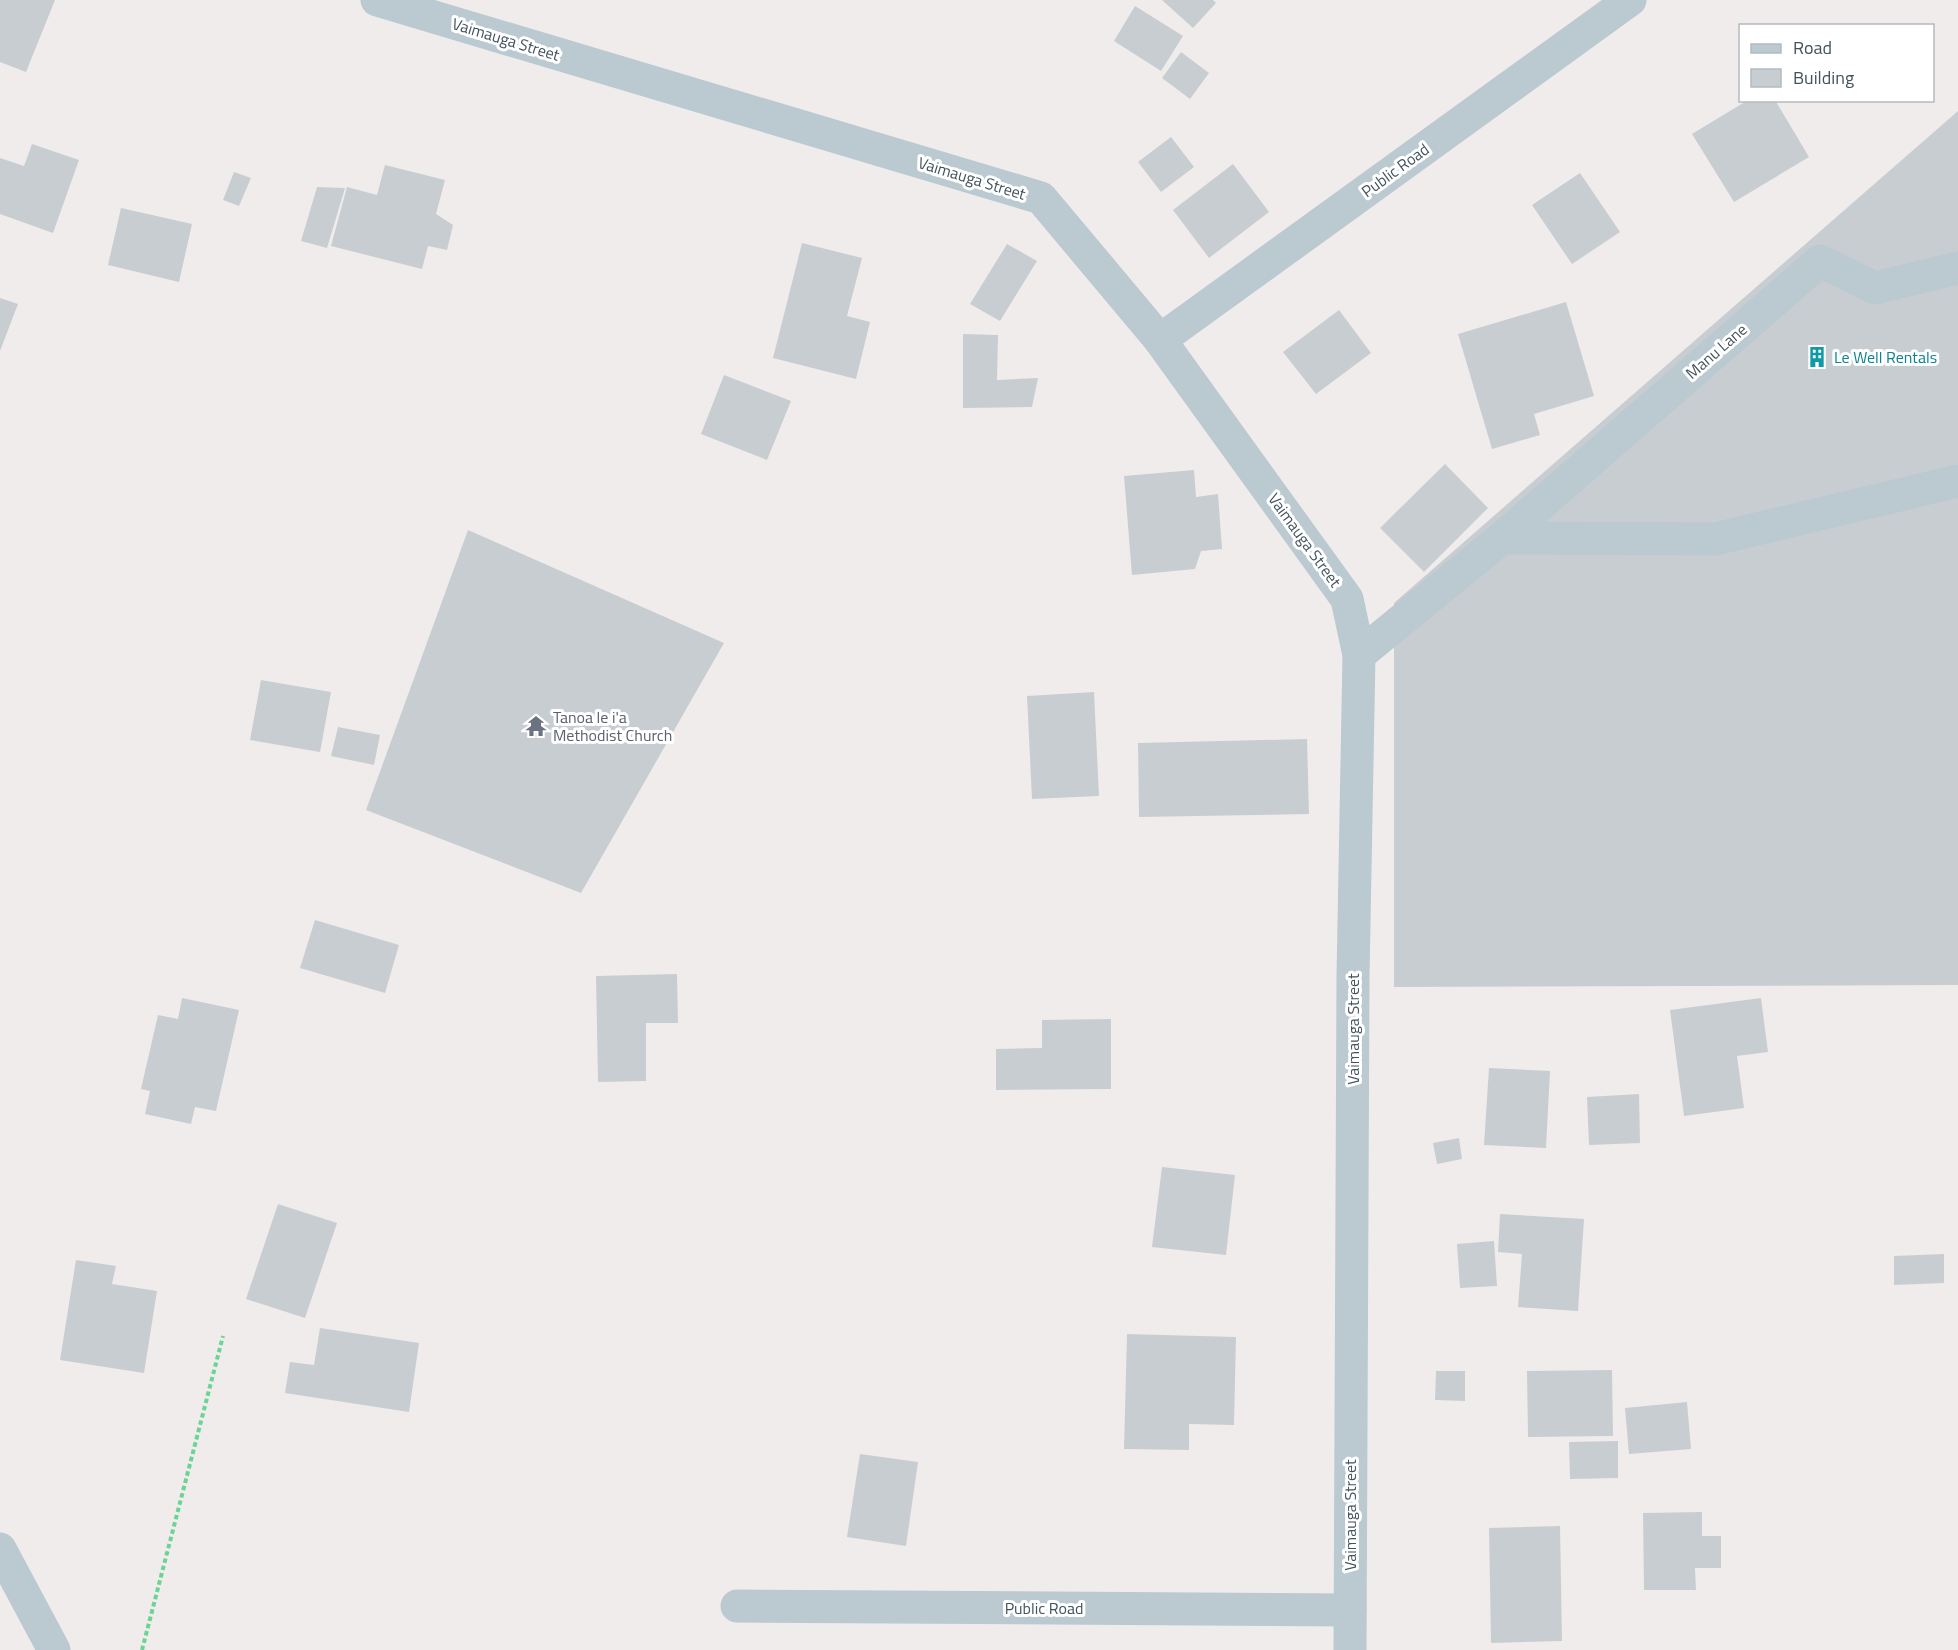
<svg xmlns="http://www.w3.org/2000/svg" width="1958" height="1650" viewBox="0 0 1958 1650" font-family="'Titillium Web',sans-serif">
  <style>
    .building { fill: #c8cdd2 }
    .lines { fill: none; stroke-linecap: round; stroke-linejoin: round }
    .path { stroke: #6ad495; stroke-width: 4; stroke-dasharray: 4.5 3; stroke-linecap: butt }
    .minor { stroke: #bbc9d1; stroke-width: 33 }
    .labels { text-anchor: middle; stroke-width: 6; stroke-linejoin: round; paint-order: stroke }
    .street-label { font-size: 16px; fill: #43535c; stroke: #fff }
    .culture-label { font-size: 16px; fill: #0d838f; stroke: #fff; text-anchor: start }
    .worship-label { font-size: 16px; fill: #5b616d; stroke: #fff; text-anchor: start }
  </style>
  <rect width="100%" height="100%" fill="#f0ecec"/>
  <!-- building -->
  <g class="building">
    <path d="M 0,0 L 55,0 L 26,72 L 0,62 Z"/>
    <path d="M 1162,0 L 1213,0 L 1216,3 L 1193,28 Z"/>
    <path d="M 1135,6 L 1183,36 L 1161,71 L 1114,41 Z"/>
    <path d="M 1181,52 L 1209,73 L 1190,99 L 1162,78 Z"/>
    <path d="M 1748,100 L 1775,100 L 1809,157 L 1734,202 L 1692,134 Z"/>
    <path d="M 1958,111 L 1958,985 L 1394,987 L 1394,603 Z"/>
    <path d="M 1171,137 L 1194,167 L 1161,192 L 1138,162 Z"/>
    <path d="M 32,144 L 79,160 L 53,233 L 0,214 L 0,158 L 24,166 Z"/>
    <path d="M 1233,164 L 1269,212 L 1209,258 L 1173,210 Z"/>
    <path d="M 385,165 L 445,180 L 436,214 L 453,225 L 447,250 L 428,246 L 422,269 L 331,246 L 347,187 L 377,195 Z"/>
    <path d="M 234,172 L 251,178 L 239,206 L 223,200 Z"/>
    <path d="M 1580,173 L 1620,232 L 1572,264 L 1532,205 Z"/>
    <path d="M 317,187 L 345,188 L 327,248 L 301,241 Z"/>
    <path d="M 121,208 L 192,224 L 179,282 L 108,265 Z"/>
    <path d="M 802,243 L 862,258 L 847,316 L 870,322 L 856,379 L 773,358 Z"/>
    <path d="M 1007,244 L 1037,261 L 1000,321 L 970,304 Z"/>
    <path d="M 0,298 L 18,304 L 0,351 Z"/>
    <path d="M 1566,302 L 1594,396 L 1534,414 L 1540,435 L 1492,449 L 1458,334 Z"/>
    <path d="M 1339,310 L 1371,353 L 1316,394 L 1283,352 Z"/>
    <path d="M 963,334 L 998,335 L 997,380 L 1038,378 L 1032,407 L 963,408 Z"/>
    <path d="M 724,375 L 791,401 L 767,460 L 701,434 Z"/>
    <path d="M 1445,464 L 1488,508 L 1424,572 L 1380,528 Z"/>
    <path d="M 1194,470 L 1196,497 L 1218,494 L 1222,549 L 1201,551 L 1195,569 L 1132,575 L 1124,476 Z"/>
    <path d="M 468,530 L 724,643 L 581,893 L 366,810 Z"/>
    <path d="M 261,680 L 331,692 L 320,752 L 250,740 Z"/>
    <path d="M 1094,692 L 1099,796 L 1032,799 L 1027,696 Z"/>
    <path d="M 338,727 L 380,735 L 374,765 L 331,756 Z"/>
    <path d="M 1307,739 L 1309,814 L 1139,817 L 1138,743 Z"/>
    <path d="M 315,920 L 399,945 L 385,993 L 300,968 Z"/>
    <path d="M 677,974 L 678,1023 L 646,1023 L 646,1081 L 598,1082 L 596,976 Z"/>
    <path d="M 182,998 L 239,1010 L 216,1111 L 195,1107 L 191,1124 L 145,1114 L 150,1091 L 141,1089 L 158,1015 L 178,1019 Z"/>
    <path d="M 1761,998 L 1768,1052 L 1737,1056 L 1744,1108 L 1684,1116 L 1670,1010 Z"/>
    <path d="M 1111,1019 L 1111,1089 L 996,1090 L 996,1049 L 1042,1048 L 1042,1020 Z"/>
    <path d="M 1489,1068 L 1550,1071 L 1546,1148 L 1484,1145 Z"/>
    <path d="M 1639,1094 L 1640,1143 L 1589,1145 L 1587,1097 Z"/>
    <path d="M 1459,1138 L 1462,1159 L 1437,1164 L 1433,1143 Z"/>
    <path d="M 1162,1167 L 1235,1175 L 1226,1255 L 1152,1247 Z"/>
    <path d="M 278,1204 L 337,1223 L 305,1318 L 246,1299 Z"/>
    <path d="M 1500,1214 L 1584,1219 L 1578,1311 L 1518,1307 L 1522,1254 L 1498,1252 Z"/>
    <path d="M 1494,1241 L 1497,1286 L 1460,1288 L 1457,1244 Z"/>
    <path d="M 1944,1254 L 1944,1283 L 1894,1285 L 1894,1256 Z"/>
    <path d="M 76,1260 L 116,1266 L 112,1284 L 157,1291 L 144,1373 L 60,1360 Z"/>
    <path d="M 320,1328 L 419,1343 L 409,1412 L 285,1393 L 290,1362 L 314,1365 Z"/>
    <path d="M 1127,1334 L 1236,1337 L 1234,1425 L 1189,1424 L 1189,1450 L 1124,1449 Z"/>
    <path d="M 1612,1370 L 1613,1436 L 1528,1437 L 1527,1371 Z"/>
    <path d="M 1436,1371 L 1465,1371 L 1465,1401 L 1435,1400 Z"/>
    <path d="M 1687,1402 L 1691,1449 L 1629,1454 L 1625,1408 Z"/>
    <path d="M 1618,1441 L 1618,1478 L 1570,1479 L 1569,1442 Z"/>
    <path d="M 860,1454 L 918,1462 L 906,1546 L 847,1537 Z"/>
    <path d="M 1702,1512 L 1702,1536 L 1721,1536 L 1721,1568 L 1695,1568 L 1696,1590 L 1644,1590 L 1643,1513 Z"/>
    <path d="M 1560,1526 L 1562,1641 L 1491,1643 L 1489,1528 Z"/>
  </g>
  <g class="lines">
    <!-- path -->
    <path class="path" d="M 142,1650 L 223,1336"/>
    <!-- minor -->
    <g class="minor">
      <path d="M 377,0 L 1041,198 L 1160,340 L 1347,599 L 1359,655 L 1353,977 L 1350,1650"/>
      <path d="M 1160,340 L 1630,0"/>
      <path d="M 1502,538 L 1715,539 L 1958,481"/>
      <path d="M 1359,655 L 1502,538 L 1820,261 L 1875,288 L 1958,268"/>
      <path d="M 0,1549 L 54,1650"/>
      <path d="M 737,1606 L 1350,1610"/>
    </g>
  </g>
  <!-- icons -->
  <defs>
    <symbol id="building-bare" viewBox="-9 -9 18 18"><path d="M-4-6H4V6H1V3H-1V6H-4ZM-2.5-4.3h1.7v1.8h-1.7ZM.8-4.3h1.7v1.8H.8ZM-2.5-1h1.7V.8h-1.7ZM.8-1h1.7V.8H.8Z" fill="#0f9aa8" stroke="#fff" stroke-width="2.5" paint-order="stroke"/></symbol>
    <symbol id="temple-bare" viewBox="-9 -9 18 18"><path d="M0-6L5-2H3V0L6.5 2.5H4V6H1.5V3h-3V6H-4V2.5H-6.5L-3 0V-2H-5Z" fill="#6b7280" stroke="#fff" stroke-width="2.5" paint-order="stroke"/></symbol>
  </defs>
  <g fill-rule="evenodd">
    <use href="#building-bare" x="1802" y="342" width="30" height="30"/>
    <use href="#temple-bare" x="521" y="711" width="30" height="30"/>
  </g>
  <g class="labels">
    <!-- street labels -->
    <g class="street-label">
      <text transform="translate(506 39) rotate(17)" y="6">Vaimauga Street</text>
      <text transform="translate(1395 170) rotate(-36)" y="6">Public Road</text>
      <text transform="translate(972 178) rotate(17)" y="6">Vaimauga Street</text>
      <text transform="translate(1716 351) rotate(-41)" y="6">Manu Lane</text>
      <text transform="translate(1305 540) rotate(54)" y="6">Vaimauga Street</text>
      <text transform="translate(1353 1029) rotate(-90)" y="6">Vaimauga Street</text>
      <text transform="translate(1350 1515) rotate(-90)" y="6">Vaimauga Street</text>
      <text x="1044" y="1614">Public Road</text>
    </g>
    <!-- culture labels -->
    <g class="culture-label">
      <text x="1834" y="363">Le Well Rentals</text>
    </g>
    <!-- worship labels -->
    <g class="worship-label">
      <text x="553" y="723">Tanoa le i'a<tspan x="553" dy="18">Methodist Church</tspan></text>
    </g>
  </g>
  <!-- legend -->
  <rect x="1739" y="24" width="195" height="78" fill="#ffffff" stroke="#b4babe" stroke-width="1.5"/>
  <rect x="1751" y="44" width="30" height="9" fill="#bbc9d1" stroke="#b4babe" stroke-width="1.5"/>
  <text x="1793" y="54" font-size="18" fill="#43535c">Road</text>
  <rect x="1751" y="69" width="30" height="18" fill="#c8cdd2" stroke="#b4babe" stroke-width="1.5"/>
  <text x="1793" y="84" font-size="18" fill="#43535c">Building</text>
</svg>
